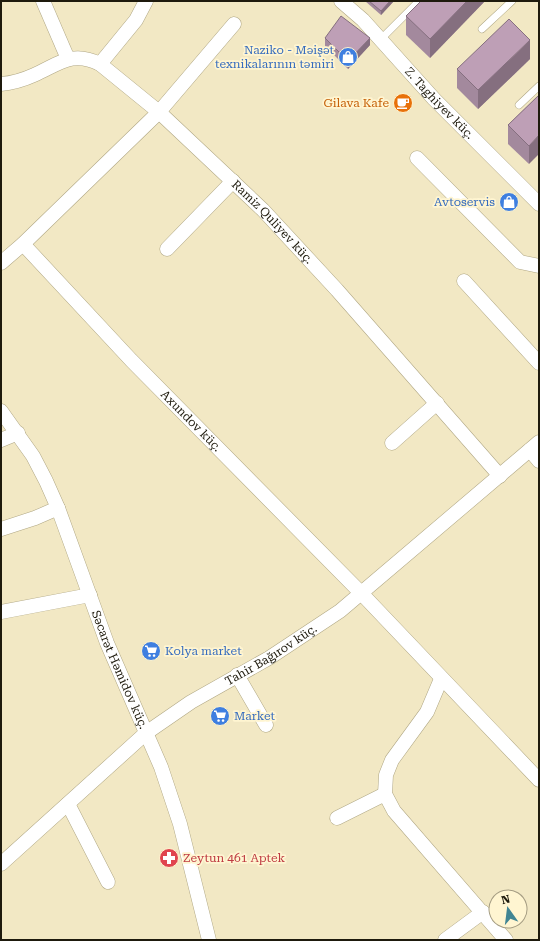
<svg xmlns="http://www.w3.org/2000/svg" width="540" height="941" viewBox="0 0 540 941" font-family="'Roboto Serif',serif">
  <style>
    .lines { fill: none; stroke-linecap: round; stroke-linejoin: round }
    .service-casing { stroke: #b0a784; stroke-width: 8 }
    .minor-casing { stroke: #b0a784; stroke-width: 15 }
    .service { stroke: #fff; stroke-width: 7 }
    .minor { stroke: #fff; stroke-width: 14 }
    .wall { fill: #a3899d }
    .shaded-wall { fill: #856f7f }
    .building { fill: #be9fb6; stroke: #856f7f }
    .labels { text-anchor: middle; stroke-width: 3.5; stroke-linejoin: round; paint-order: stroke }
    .shop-label { font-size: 12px; fill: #366cbe; stroke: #fff5d1; text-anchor: end }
    .food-label { font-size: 12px; fill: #c56008; stroke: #fff5d1; text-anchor: end }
    .street-label { font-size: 12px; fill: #1e1a0d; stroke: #fff5d1 }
    .health-label { font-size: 12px; fill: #be3a42; stroke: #fff5d1; text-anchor: start }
  </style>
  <rect width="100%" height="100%" fill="#f2e8c4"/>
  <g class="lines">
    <defs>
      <g id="service">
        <path d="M 482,29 L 512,1"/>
        <path d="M 381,39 L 419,1"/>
        <path d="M 519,105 L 539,86"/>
      </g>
      <g id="minor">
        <path d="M 43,1 L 68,59"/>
        <path id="s1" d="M 341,1 L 363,20 L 434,99 L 539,204"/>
        <path d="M 100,64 L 136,20 L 146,1"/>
        <path id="s2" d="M 1,84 C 13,83 23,80 34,75 C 59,64 72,50 100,64 L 159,112 L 263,210 L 337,290 L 500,476"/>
        <path d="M 417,158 L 520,262 L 539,266"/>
        <path id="s3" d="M 23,244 L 131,360 L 362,594 L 539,780"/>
        <path d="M 167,249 L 233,181"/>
        <path d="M 1,263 L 23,244 L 159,112 L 234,24"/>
        <path d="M 464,281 L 539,363"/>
        <path id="s4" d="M 1,411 L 33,456 L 46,481 L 58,508 L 107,643 L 161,767 L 180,824 L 209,940"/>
        <path d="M 1,440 L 18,433"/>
        <path d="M 392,443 L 437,403"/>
        <path d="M 530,450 L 539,461"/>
        <path d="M 1,529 L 35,518 L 58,508"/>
        <path d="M 1,612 L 90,595"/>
        <path d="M 237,675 L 266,725"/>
        <path d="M 441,679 L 427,712 L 392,760 L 386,775 L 385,794 L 394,811 L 506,940"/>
        <path d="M 68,804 L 108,882"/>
        <path d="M 337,818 L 385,794"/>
        <path id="s5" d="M 1,864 L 146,733 L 191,702 L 269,658 L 340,611 L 539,442"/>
        <path d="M 445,940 L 483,912"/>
      </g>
    </defs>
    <!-- service casing -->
    <use href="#service" class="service-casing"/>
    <!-- minor casing -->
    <use href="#minor" class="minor-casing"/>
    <!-- service -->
    <use href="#service" class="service"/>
    <!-- minor -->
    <use href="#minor" class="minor"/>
  </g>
  <!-- wall -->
  <g class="wall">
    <path d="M 365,1 L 394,1 L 381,15 Z"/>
    <path d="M 421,1 L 485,1 L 430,58 L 406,35 L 406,16 Z"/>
    <path d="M 325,38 L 370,45 L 348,69 L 325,46 Z"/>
    <path d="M 530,59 L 478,109 L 457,88 L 457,69 Z"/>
    <path d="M 539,95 L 529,164 L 508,144 L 508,125 Z"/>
  </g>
  <!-- shaded-wall -->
  <g class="shaded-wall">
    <path d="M 390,1 L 394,1 L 381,15 L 381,11 Z"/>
    <path d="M 467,1 L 485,1 L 430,58 L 430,39 Z"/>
    <path d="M 370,38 L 370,45 L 348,69 L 348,61 Z"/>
    <path d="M 530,40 L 530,59 L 478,109 L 478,90 Z"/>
    <path d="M 539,135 L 539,154 L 529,164 L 529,146 Z"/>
  </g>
  <!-- building -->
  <g class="building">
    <path d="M 369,1 L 390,1 L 381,11 Z"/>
    <path d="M 421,1 L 467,1 L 430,39 L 406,16 Z"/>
    <path d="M 341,16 L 370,38 L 348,61 L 325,38 Z"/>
    <path d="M 509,19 L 530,40 L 478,90 L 457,69 Z"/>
    <path d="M 539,95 L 539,135 L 529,146 L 508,125 Z"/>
  </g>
  <!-- icons -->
  <defs>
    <symbol id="shop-disc" viewBox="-11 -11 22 22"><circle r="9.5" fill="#3f7fe0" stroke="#fff5d1"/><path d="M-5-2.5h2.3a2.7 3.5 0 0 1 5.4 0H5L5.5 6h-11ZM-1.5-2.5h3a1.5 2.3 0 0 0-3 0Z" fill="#fff"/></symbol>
    <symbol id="cafe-disc" viewBox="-11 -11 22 22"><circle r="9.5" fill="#e8710a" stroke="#fff5d1"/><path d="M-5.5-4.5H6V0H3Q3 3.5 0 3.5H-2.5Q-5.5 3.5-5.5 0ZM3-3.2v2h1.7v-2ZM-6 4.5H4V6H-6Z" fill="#fff"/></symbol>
    <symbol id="supermarket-disc" viewBox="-11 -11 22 22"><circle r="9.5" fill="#3f7fe0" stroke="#fff5d1"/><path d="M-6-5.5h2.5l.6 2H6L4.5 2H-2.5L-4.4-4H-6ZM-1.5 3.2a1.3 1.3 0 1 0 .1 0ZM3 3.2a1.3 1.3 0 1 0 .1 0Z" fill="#fff"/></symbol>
    <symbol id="pharmacy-disc" viewBox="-11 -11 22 22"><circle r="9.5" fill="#e0444e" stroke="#fff5d1"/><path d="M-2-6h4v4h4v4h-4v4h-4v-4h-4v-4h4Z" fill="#fff"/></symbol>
  </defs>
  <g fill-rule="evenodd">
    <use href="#shop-disc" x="337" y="46" width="22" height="22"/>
    <use href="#cafe-disc" x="392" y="92" width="22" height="22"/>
    <use href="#shop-disc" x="498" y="191" width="22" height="22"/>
    <use href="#supermarket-disc" x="140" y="640" width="22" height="22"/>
    <use href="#supermarket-disc" x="209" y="705" width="22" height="22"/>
    <use href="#pharmacy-disc" x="158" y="847" width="22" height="22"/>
  </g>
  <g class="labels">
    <!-- shop labels -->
    <g class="shop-label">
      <text x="334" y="54">Naziko - Məişət<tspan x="334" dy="14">texnikalarının təmiri</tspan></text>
      <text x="495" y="206">Avtoservis</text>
      <text x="165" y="655" text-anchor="start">Kolya market</text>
      <text x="234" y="720" text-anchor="start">Market</text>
    </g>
    <!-- food labels -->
    <g class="food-label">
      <text x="389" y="107">Gilava Kafe</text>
    </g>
    <!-- street labels -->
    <g class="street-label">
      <text dy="4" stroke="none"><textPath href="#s1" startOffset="142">Z. Taghiyev küç.</textPath></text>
      <text dy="4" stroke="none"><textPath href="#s2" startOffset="339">Ramiz Quliyev küç.</textPath></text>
      <text dy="4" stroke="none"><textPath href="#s3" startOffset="244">Axundov küç.</textPath></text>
      <text dy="4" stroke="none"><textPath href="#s5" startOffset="343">Tahir Bağırov küç.</textPath></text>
      <text dy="4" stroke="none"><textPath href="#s4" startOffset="286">Səcarət Həmidov küç.</textPath></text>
    </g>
    <!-- health labels -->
    <g class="health-label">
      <text x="183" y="862">Zeytun 461 Aptek</text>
    </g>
  </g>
  <!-- border -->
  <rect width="540" height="941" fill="none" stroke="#1e1a0d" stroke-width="4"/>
  <!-- north arrow -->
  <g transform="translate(508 909) rotate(346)"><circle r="19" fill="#fff5d1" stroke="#a59d83"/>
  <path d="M0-3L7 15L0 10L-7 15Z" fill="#418593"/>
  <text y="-6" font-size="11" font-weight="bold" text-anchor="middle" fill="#1e1a0d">N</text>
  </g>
</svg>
